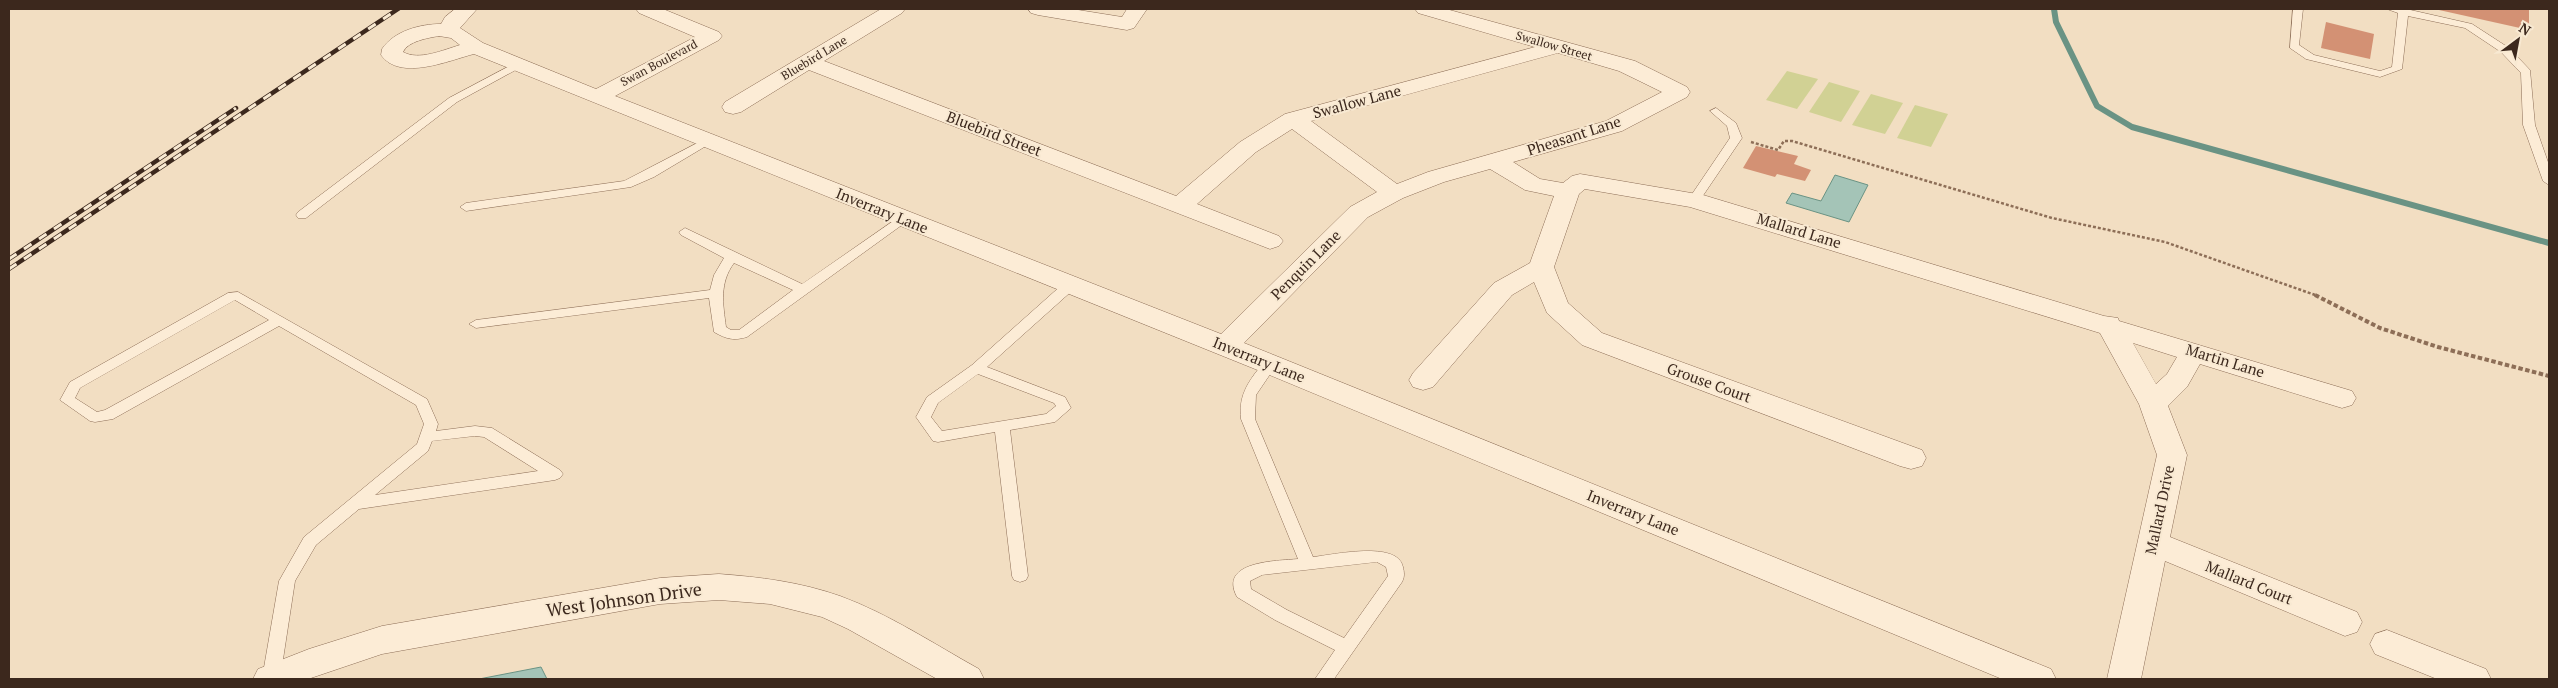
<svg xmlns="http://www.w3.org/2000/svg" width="2558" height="688" viewBox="0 0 2558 688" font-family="'PT Serif',serif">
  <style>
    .green { fill: #d1d194 }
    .water { fill: #a4c4b7; stroke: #6a9384 }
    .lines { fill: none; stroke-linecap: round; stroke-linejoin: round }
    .stream { stroke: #6a9384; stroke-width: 6 }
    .building { fill: #d39174 }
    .lane-casing { stroke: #8d6e57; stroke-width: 1 }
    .street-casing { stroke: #8d6e57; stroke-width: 1 }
    .path-far1 { stroke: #8d6e57; stroke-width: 2.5; stroke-dasharray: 3 2; stroke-linecap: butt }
    .path { stroke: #8d6e57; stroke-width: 4; stroke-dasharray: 4.5 2.5; stroke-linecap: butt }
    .lane { fill: #fcecd6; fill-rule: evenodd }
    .street { fill: #fcecd6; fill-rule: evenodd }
    .rail-casing { stroke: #3c281d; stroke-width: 4.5 }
    .rail { stroke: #f8e9d2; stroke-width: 3; stroke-dasharray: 9; stroke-linecap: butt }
    .labels { text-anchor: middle; stroke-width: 4; stroke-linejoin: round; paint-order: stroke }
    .far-street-label { font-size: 12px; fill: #3c281d; stroke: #f8e9d2 }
    .street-label { font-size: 15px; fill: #3c281d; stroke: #f8e9d2 }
    .near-street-label { font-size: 18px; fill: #3c281d; stroke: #f8e9d2 }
  </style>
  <rect width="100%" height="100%" fill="#f2dec2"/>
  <!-- green -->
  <g class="green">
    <path d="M 1787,71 L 1818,79 L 1797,109 L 1766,100 Z"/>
    <path d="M 1829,82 L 1860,91 L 1841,122 L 1809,112 Z"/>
    <path d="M 1871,94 L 1903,103 L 1885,134 L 1852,125 Z"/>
    <path d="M 1915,105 L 1948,114 L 1931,147 L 1897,138 Z"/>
  </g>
  <!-- water -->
  <g class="water">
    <path d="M 1835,175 L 1868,185 L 1849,222 L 1786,203 L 1792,193 L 1821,201 Z"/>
    <path d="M 541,667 L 547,679 L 479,679 Z"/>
  </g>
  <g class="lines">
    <!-- stream -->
    <path class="stream" d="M 2054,9 L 2056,22 L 2097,106 L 2132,127 L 2549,243"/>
  </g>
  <!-- building -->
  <g class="building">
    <path d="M 2439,9 L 2529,9 L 2529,30 L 2439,10 Z"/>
    <path d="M 2326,22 L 2374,34 L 2370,59 L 2321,48 Z"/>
    <path d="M 1756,146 L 1798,156 L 1794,164 L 1811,170 L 1805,181 L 1777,174 L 1775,177 L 1743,168 Z"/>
  </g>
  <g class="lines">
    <defs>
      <g id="lane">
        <path d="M 2293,9 L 2303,9 L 2299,45 L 2314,55 L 2380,71 L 2392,67 L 2398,13 L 2387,9 L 2406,9 L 2472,24 L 2509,48 L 2530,70 L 2535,125 L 2549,165 L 2549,185 L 2543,181 L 2523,125 L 2521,73 L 2501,52 L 2465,28 L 2408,16 L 2402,69 L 2380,77 L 2306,59 L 2290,48 Z"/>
        <path d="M 519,61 L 523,62 L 523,66 L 457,102 L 306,218 L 298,218 L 296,215 L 298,212 L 449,98 Z"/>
        <path d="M 1716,108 L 1736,123 L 1742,138 L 1698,203 L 1690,203 L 1688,200 L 1730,138 L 1727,126 L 1710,111 Z"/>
        <path d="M 707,138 L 711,139 L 711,143 L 654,177 L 631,187 L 466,211 L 460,207 L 466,203 L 624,181 Z"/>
        <path d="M 902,215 L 906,216 L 908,219 L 906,222 L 747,337 C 734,341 726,339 714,332 L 709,298 L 476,328 L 469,324 L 476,320 L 710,290 L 714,275 L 724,258 L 681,235 L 679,232 L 685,228 L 802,284 ZM 734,263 L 793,290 L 739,330 L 731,330 L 726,327 C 723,304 719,283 734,263 Z"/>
        <path d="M 1069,282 L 1076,286 L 1074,289 L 987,367 L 1065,397 L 1071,408 L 1055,422 L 1010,430 L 1028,576 L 1026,580 L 1020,582 L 1014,580 L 1012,576 L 995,432 L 938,442 L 933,441 L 916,417 L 927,397 L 972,365 L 1064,283 ZM 978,374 L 1054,403 L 1056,406 L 1046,414 L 942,431 L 931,417 L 938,403 Z"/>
        <path d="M 238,292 L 427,399 L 438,424 L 436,431 L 475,426 L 492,428 L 560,470 L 563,474 L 560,478 L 555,480 L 359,509 L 316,545 L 295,581 L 280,679 L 262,679 L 279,581 L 304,537 L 417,444 L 424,424 L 416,405 L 279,326 L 113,419 L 95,422 L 90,421 L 60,400 L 70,382 L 228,293 ZM 235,300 L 269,320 L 105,410 L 97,412 L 75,398 L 80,388 ZM 475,436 L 484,437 L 538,471 L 375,495 L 428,451 L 432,441 Z"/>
        <path d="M 1270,359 L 1277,364 L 1256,395 L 1255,419 L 1313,557 C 1332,555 1398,540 1403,567 C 1404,572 1405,576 1402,582 L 1334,679 L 1315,679 L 1335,650 L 1275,620 L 1237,597 C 1218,561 1276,561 1298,559 L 1241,419 C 1238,394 1250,379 1265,361 ZM 1377,562 L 1386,567 L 1388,576 L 1344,638 L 1287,610 L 1251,589 L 1250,581 L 1262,575 Z"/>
      </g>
      <g id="street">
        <path d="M 455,9 L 477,9 L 460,28 L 483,43 L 596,89 L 695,37 L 639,13 L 636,9 L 663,9 L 719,32 L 722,36 L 719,40 L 615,96 L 1221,334 L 1350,207 L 1377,192 L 1292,129 L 1256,152 L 1197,204 L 1279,236 L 1283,241 L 1279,246 L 1270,249 L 809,70 L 741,112 L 733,114 L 725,112 L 722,107 L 725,102 L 881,9 L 905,9 L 902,13 L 824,61 L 1176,196 L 1240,142 L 1285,114 L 1535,47 L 1418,13 L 1415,9 L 1446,9 L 1635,61 L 1687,87 L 1690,92 L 1687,97 L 1622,131 L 1513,162 L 1540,179 L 1563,183 L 1572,176 L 1580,174 L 1703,195 L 2104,316 L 2118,318 L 2119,321 L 2352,391 L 2356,398 L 2352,405 L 2342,408 L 2200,364 L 2187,387 L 2168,406 L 2187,455 L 2170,537 L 2357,612 L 2362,622 L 2357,632 L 2345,636 L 2165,561 L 2141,679 L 2107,679 L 2157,455 L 2139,404 L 2100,333 L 1690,207 L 1585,189 L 1579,194 L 1554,267 L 1568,303 L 1602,333 L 1922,450 L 1926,458 L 1922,466 L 1911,469 L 1900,466 L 1582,345 L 1547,313 L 1534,282 L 1512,295 L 1433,387 L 1423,390 L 1413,387 L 1409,380 L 1413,373 L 1494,283 L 1530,263 L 1554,196 L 1525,190 L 1490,169 L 1444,182 L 1403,198 L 1368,217 L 1244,343 L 2051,669 L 2056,679 L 2002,679 L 1260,371 L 474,54 C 450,60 400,82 381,55 L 382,49 C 394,31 420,24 441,24 L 445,17 ZM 439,36 L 451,38 L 460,45 C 443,50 419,61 403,52 C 408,41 428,38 439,36 ZM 1558,53 L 1619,71 L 1662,92 L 1606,121 L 1428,172 L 1397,184 L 1311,121 ZM 2133,343 L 2177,357 L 2167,374 L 2156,384 Z"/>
        <path d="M 1028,9 L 1072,9 L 1122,17 L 1127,9 L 1147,9 L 1134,28 L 1127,30 L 1038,15 L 1031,13 Z"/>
        <path d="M 719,574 C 760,577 800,582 840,596 C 889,614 934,644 979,669 L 984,679 L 937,679 L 848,629 L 822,617 L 770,604 L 719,600 L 660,604 L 382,654 L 308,679 L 253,679 L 258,669 L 309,649 L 382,626 L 660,578 Z"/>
        <path d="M 2387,630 L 2486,669 L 2491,679 L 2437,679 L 2375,654 L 2370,644 L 2375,634 Z"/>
      </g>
    </defs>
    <!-- lane casing -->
    <use href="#lane" class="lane-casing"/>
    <!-- street casing -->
    <use href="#street" class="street-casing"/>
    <!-- path-far1 -->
    <path class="path-far1" d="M 1751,142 L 1778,150 L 1784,141 L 1792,141 L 2052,218 L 2165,242 L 2318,296"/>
    <!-- path -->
    <path class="path" d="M 2315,295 L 2380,328 L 2438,347 L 2549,376"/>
    <!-- lane -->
    <use href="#lane" class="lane"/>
    <!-- street -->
    <use href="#street" class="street"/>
    <defs>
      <g id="rail">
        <path d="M 9,259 L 236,108"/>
        <path d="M 9,269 L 398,9"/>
      </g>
    </defs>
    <!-- rail casing -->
    <use href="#rail" class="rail-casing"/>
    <!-- rail -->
    <use href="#rail" class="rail"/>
  </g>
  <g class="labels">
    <!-- far-street labels -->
    <g class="far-street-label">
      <text transform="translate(1554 46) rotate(16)" y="4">Swallow Street</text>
      <text transform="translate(814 58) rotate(-31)" y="4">Bluebird Lane</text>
      <text transform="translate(659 63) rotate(-28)" y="4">Swan Boulevard</text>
    </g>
    <!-- street labels -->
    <g class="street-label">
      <text transform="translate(1357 102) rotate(-15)" y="5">Swallow Lane</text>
      <text transform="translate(994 134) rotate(21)" y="5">Bluebird Street</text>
      <text transform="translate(1574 136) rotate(-18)" y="5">Pheasant Lane</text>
      <text transform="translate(882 211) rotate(22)" y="5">Inverrary Lane</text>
      <text transform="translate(1799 231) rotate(17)" y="5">Mallard Lane</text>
      <text transform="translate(1306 265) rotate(-45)" y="5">Penquin Lane</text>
      <text transform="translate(1259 360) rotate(22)" y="5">Inverrary Lane</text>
      <text transform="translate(2225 361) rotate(17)" y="5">Martin Lane</text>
      <text transform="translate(1709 383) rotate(20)" y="5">Grouse Court</text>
      <text transform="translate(2160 510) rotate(-78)" y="5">Mallard Drive</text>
      <text transform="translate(1633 513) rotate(22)" y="5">Inverrary Lane</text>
      <text transform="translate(2249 583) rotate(22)" y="5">Mallard Court</text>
    </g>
    <!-- near-street labels -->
    <g class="near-street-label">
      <text transform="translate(624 600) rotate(-8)" y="6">West Johnson Drive</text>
    </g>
  </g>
  <!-- border -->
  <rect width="2558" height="688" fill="none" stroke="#3c281d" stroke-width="20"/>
  <!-- north arrow -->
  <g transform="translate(2518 40) rotate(32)" stroke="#f8e9d2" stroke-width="4" paint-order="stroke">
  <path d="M0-4L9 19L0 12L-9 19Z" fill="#3c281d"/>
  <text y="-8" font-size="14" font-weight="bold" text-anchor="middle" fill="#3c281d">N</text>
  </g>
</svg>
